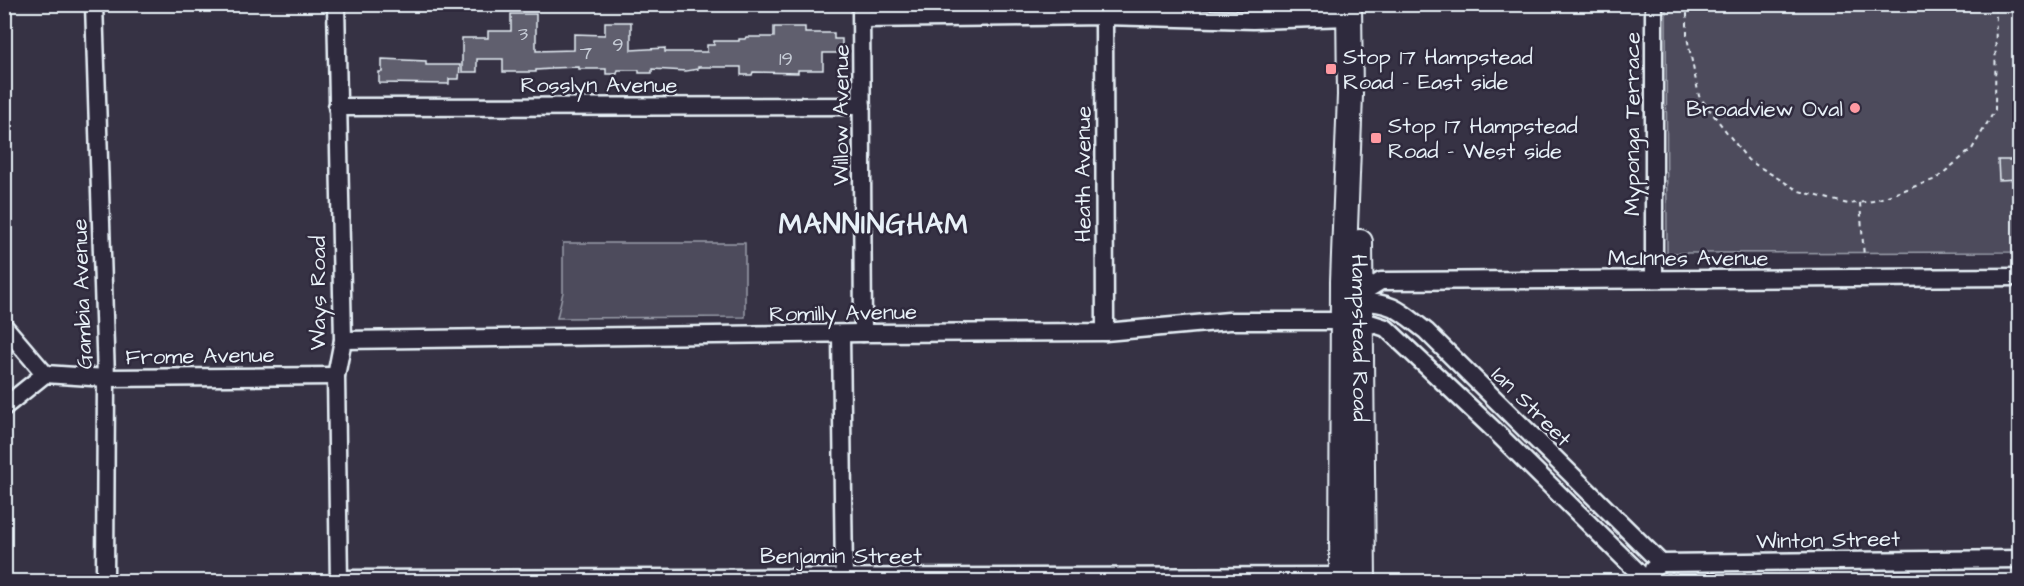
<svg xmlns="http://www.w3.org/2000/svg" width="2024" height="586" viewBox="0 0 2024 586" font-family="'Architects Daughter',sans-serif">
  <style>
    .green { fill: #4d4b5c; stroke: #9a9eaa; stroke-width: 1.5 }
    .building { fill: #605e6e; stroke: #e8f1f8; stroke-width: 1.5 }
    .lines { fill: none; stroke-linecap: round; stroke-linejoin: round }
    .minor-casing { stroke: #e8f1f8; stroke-width: 21 }
    .highway-casing { stroke: #e8f1f8; stroke-width: 28 }
    .path { stroke: #e8f1f8; stroke-width: 2; stroke-dasharray: 4.5 4.5; stroke-linecap: butt }
    .minor { stroke: #2f2a3d; stroke-width: 16 }
    .highway { stroke: #2f2a3d; stroke-width: 24 }
    .poi-dot { fill: #ff9aa2; stroke: #2f2a3d; stroke-width: 2 }
    .labels { text-anchor: middle; stroke-width: 5; stroke-linejoin: round; paint-order: stroke }
    .number-label { font-size: 20px; fill: #c6ccd6 }
    .poi-label { font-size: 22px; fill: #e8f1f8; stroke: #2f2a3d; text-anchor: start }
    .street-label { font-size: 22px; fill: #e8f1f8; stroke: #2f2a3d }
    .district-label { font-size: 28px; font-weight: bold; letter-spacing: 1.5px; fill: #e8f1f8; stroke: #2f2a3d }
  </style>
  <rect width="100%" height="100%" fill="#363244"/>
  <filter id="ink" filterUnits="userSpaceOnUse"><feTurbulence type="fractalNoise" baseFrequency=".0167" numOctaves="2"/><feDisplacementMap in="SourceGraphic" scale="12" xChannelSelector="R" yChannelSelector="G"/><feConvolveMatrix kernelMatrix="1 2 1 2 8 2 1 2 1" color-interpolation-filters="sRGB"/></filter>
  <g filter="url(#ink)">
    <!-- green -->
    <g class="green">
      <path d="M 1666,5 L 2019,5 L 2019,252 L 1667,253 Z"/>
      <path d="M 563,243 L 745,243 L 745,317 L 557,318 L 563,292 Z"/>
    </g>
    <!-- building -->
    <g class="building">
      <path d="M 511,14 L 536,14 L 536,51 L 574,50 L 574,34 L 605,35 L 605,22 L 631,22 L 631,50 L 665,48 L 665,52 L 707,52 L 707,45 L 714,45 L 714,41 L 739,41 L 739,39 L 745,39 L 746,37 L 774,37 L 774,27 L 805,27 L 805,33 L 834,33 L 834,39 L 842,39 L 842,53 L 823,53 L 823,70 L 798,70 L 798,73 L 753,72 L 752,75 L 741,75 L 741,67 L 698,67 L 698,69 L 686,71 L 652,69 L 652,73 L 639,73 L 639,70 L 618,70 L 617,74 L 606,74 L 606,69 L 579,69 L 579,67 L 551,68 L 551,69 L 536,70 L 536,72 L 503,72 L 503,59 L 477,59 L 477,72 L 462,72 L 462,38 L 488,38 L 488,31 L 511,31 Z"/>
      <path d="M 382,59 L 426,61 L 426,65 L 460,65 L 459,79 L 449,79 L 449,84 L 379,83 L 379,72 L 382,72 Z"/>
      <path d="M 1998,160 L 2019,160 L 2019,179 L 1999,180 Z"/>
    </g>
    <g class="lines">
      <defs>
        <g id="minor">
          <path d="M 94,4 L 106,378 L 105,582"/>
          <path d="M 336,4 L 343,340 L 336,376 L 339,582"/>
          <path d="M 861,4 L 863,333"/>
          <path d="M 1654,4 L 1654,279"/>
          <path d="M 1104,16 L 1105,332"/>
          <path d="M 862,19 L 1104,16 L 1253,20 L 1349,17"/>
          <path d="M 337,107 L 862,106"/>
          <path d="M 1360,294 L 1381,281 L 2020,277"/>
          <path d="M 1361,302 C 1394,302 1401,312 1426,331 L 1661,563"/>
          <path d="M 1361,320 L 1386,328 L 1494,430 L 1643,577 L 1643,582"/>
          <path d="M 4,326 L 45,374"/>
          <path d="M 841,334 L 844,578"/>
          <path d="M 343,340 L 863,333 L 1105,332 L 1229,321 L 1343,321"/>
          <path d="M 4,407 L 45,374 L 106,378 L 336,376"/>
          <path d="M 1653,569 L 1661,563 L 2020,559"/>
          <path d="M 339,579 L 1342,576"/>
        </g>
        <g id="highway">
          <path id="s1" d="M 1360,242 L 1363,582"/>
          <path d="M 1342,582 L 1343,281 L 1350,95 L 1349,4"/>
        </g>
      </defs>
      <!-- minor casing -->
      <use href="#minor" class="minor-casing"/>
      <!-- highway casing -->
      <use href="#highway" class="highway-casing"/>
      <!-- path -->
      <g class="path">
        <path d="M 1687,4 L 1687,37 L 1699,96 L 1748,160 L 1799,191 L 1848,204 L 1873,201 L 1936,179 L 1972,149 L 1995,110 L 1996,4"/>
        <path d="M 1860,203 L 1864,257"/>
      </g>
      <!-- minor -->
      <use href="#minor" class="minor"/>
      <!-- highway -->
      <use href="#highway" class="highway"/>
    </g>
  </g>
  <!-- markers -->
  <g class="poi-dot">
    <rect x="1325" y="63" width="12" height="12" rx="3"/>
    <circle cx="1855" cy="108" r="6"/>
    <rect x="1370" y="132" width="12" height="12" rx="3"/>
  </g>
  <g class="labels">
    <!-- number labels -->
    <g class="number-label">
      <text x="523" y="40">3</text>
      <text x="618" y="51">9</text>
      <text x="586" y="59">7</text>
      <text x="786" y="65">19</text>
    </g>
    <!-- poi labels -->
    <g class="poi-label">
      <text x="1343" y="64">Stop 17 Hampstead<tspan x="1343" dy="25">Road - East side</tspan></text>
      <text x="1843" y="116" text-anchor="end">Broadview Oval</text>
      <text x="1388" y="133">Stop 17 Hampstead<tspan x="1388" dy="25">Road - West side</tspan></text>
    </g>
    <!-- street labels -->
    <g class="street-label">
      <text x="599" y="92">Rosslyn Avenue</text>
      <text transform="translate(840 115) rotate(-90)" y="8">Willow Avenue</text>
      <text transform="translate(1631 124) rotate(-90)" y="8">Myponga Terrace</text>
      <text transform="translate(1082 174) rotate(-90)" y="8">Heath Avenue</text>
      <text x="1688" y="265">McInnes Avenue</text>
      <text transform="translate(317 293) rotate(-90)" y="8">Ways Road</text>
      <text transform="translate(81 294) rotate(-92)" y="8">Gambia Avenue</text>
      <text transform="translate(843 312) rotate(-1)" y="8">Romilly Avenue</text>
      <text dy="8" stroke="none"><textPath href="#s1" startOffset="96">Hampstead Road</textPath></text>
      <text transform="translate(200 355) rotate(-1)" y="8">Frome Avenue</text>
      <text transform="translate(1532 406) rotate(45)" y="8">Ian Street</text>
      <text transform="translate(1828 539) rotate(-1)" y="8">Winton Street</text>
      <text x="841" y="563">Benjamin Street</text>
    </g>
    <!-- district labels -->
    <g class="district-label">
      <text x="874" y="233">MANNINGHAM</text>
    </g>
  </g>
  <!-- margin -->
  <rect width="2024" height="586" fill="none" stroke="#2f2a3d" stroke-width="24"/>
  <rect x="12" y="12" width="2000" height="562" fill="none" stroke="#e8f1f8" stroke-width="2" filter="url(#ink)"/>
</svg>
